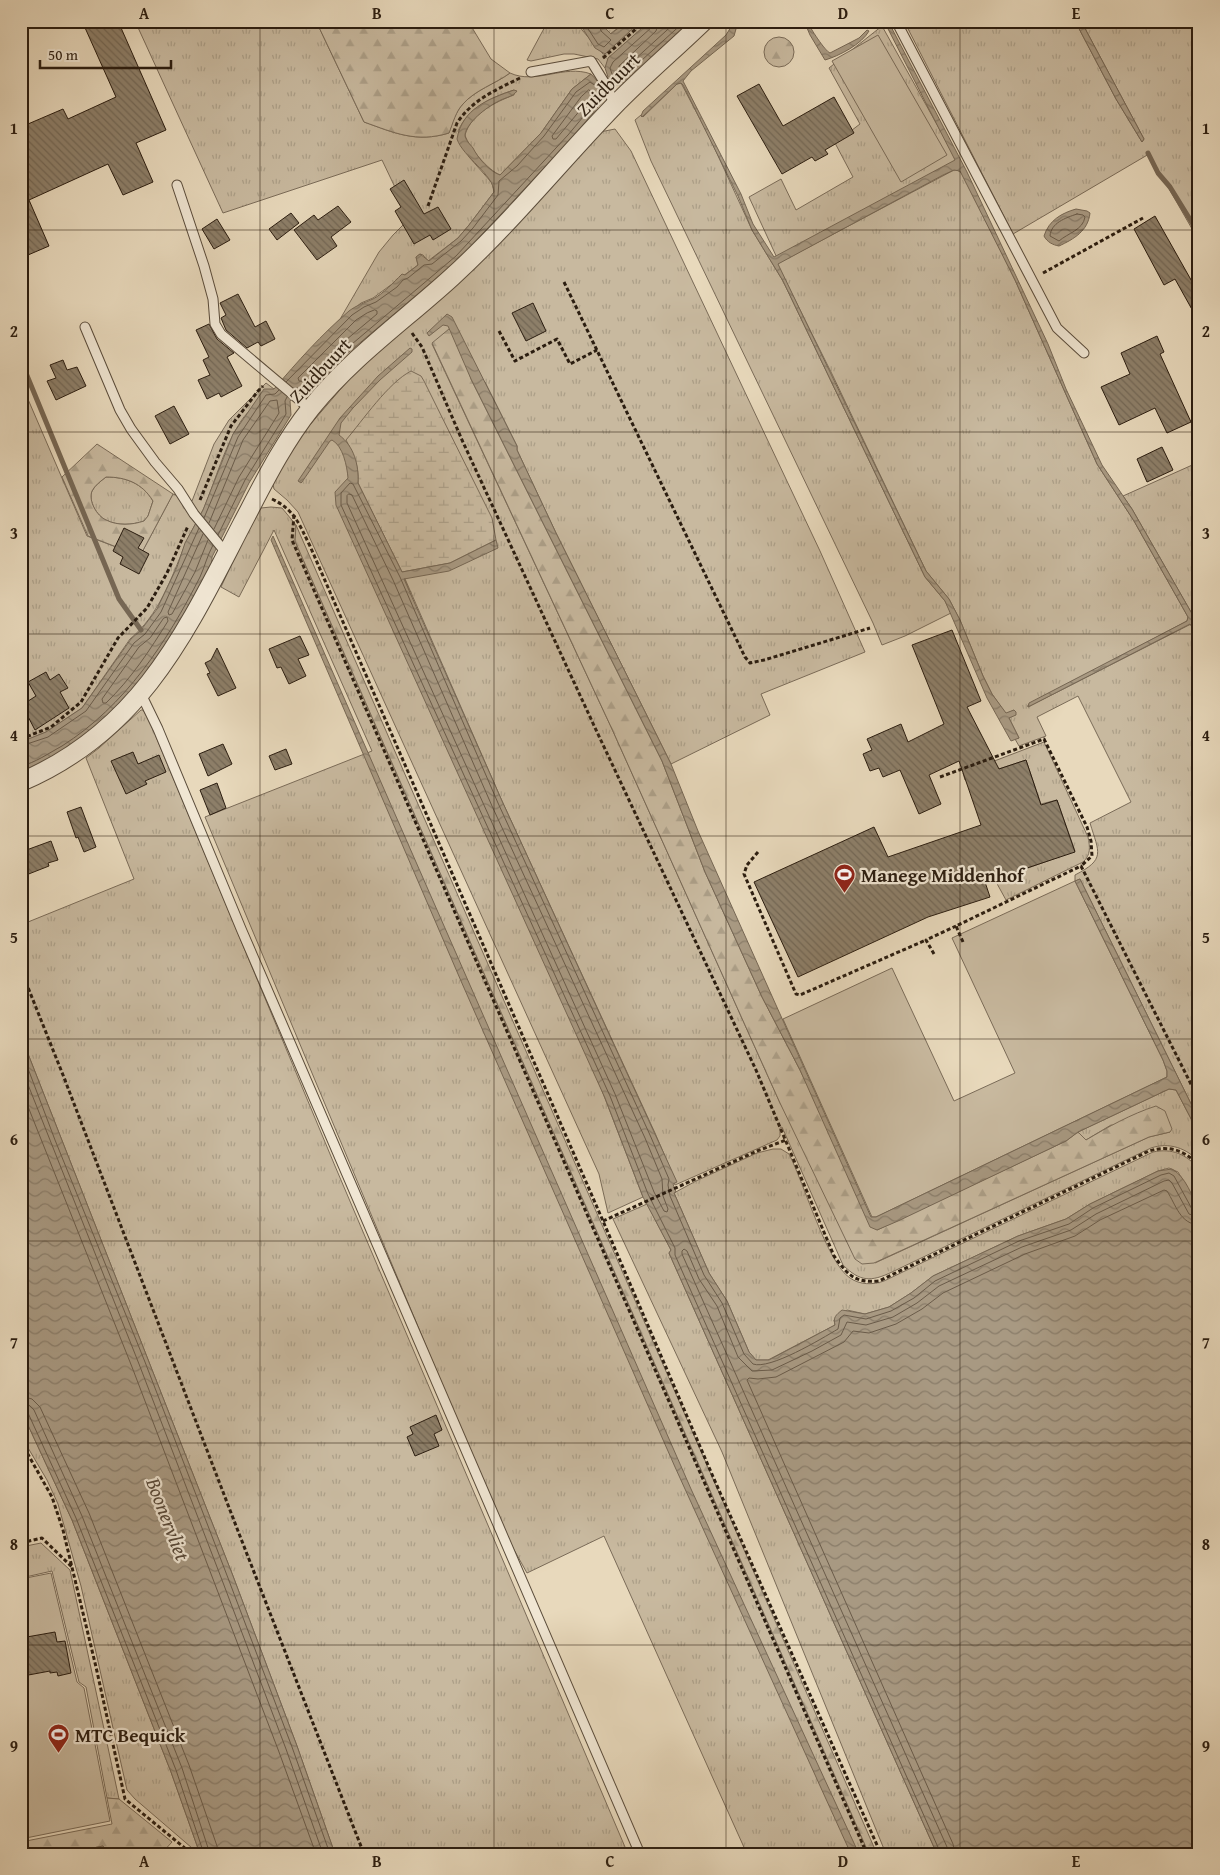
<svg xmlns="http://www.w3.org/2000/svg" width="1220" height="1875" viewBox="0 0 1220 1875" font-family="'Gentium Book Plus',serif">
  <style>
    .grass { fill: url(#grass-tufts); stroke: #7a6b58 }
    .forest { fill: url(#forest-firs); stroke: #7a6b58; fill-rule: evenodd }
    .wetland { fill: url(#wetland-marsh); stroke: #7a6b58 }
    .garden { fill: #c8b99f; stroke: #7a6b58 }
    .water { fill: url(#water-waves); stroke: #766754 }
    .lines { fill: none; stroke-linecap: round; stroke-linejoin: round }
    .shore { stroke: #6a5b49; stroke-width: 1 }
    .stream { stroke: #766754; stroke-width: 5 }
    .building { fill: url(#building-back-hatch); stroke: #2b1d10 }
    .service-casing { stroke: #5a4c3b; stroke-width: 11 }
    .minor-casing { stroke: #5a4c3b; stroke-width: 20 }
    .path { stroke: #2b1d10; stroke-width: 3; stroke-dasharray: 4 2.5; stroke-linecap: butt }
    .service { stroke: #f0e6d3; stroke-width: 9 }
    .minor { stroke: #f0e6d3; stroke-width: 18 }
    .grid { fill: none; stroke: #2b1d10; stroke-width: 1; stroke-opacity: 0.55 }
    .labels { text-anchor: middle; stroke-width: 4.5; stroke-linejoin: round; paint-order: stroke }
    .street-label { font-size: 19px; fill: #2b1d10; stroke: #f0e6d3 }
    .poi-label { font-size: 19px; font-weight: bold; fill: #2b1d10; stroke: #f0e6d3; text-anchor: start }
    .water-label { font-size: 20px; font-style: italic; fill: #574838; stroke: #f0e6d3 }
    .neatline { fill: none; stroke: #2b1d10; stroke-width: 2 }
    .grid-label { font-size: 16px; text-anchor: middle; font-weight: bold; fill: #2b1d10 }
  </style>
  <defs>
    <pattern id="grass-tufts" width="24" height="20" patternUnits="userSpaceOnUse" patternTransform="scale(1.25)"><rect width="24" height="20" fill="#c8b99f"/><path d="M3 7l-1-3M5 7V3M7 7l1-3M15 17l-1-3M17 17v-4M19 17l1-3" fill="none" stroke="#ac9f88"/></pattern>
    <pattern id="forest-firs" width="22" height="20" patternUnits="userSpaceOnUse" patternTransform="scale(1.25)"><rect width="22" height="20" fill="#c8b99f"/><path d="M5 1l3.5 6h-7zM16 11l3.5 6h-7z" fill="#ac9f88"/></pattern>
    <pattern id="wetland-marsh" width="20" height="14" patternUnits="userSpaceOnUse" patternTransform="scale(1.25)"><rect width="20" height="14" fill="#c8b99f"/><path d="M1 5h8M5 5V1M11 12h8M15 12V8" fill="none" stroke="#ac9f88"/></pattern>
    <pattern id="water-waves" width="16" height="10" patternUnits="userSpaceOnUse" patternTransform="scale(1.25)"><rect width="16" height="10" fill="#a89982"/><path d="M0 5q4-4 8 0t8 0" fill="none" stroke="#897c69"/></pattern>
    <pattern id="building-back-hatch" width="6" height="6" patternUnits="userSpaceOnUse" patternTransform="scale(1.25)"><rect width="6" height="6" fill="#8d7f69"/><path d="M-1 5l2 2M0 0l6 6M5-1l2 2" fill="none" stroke="#736755"/></pattern>
  </defs>
  <rect width="100%" height="100%" fill="#e8d9bc"/>
  <filter id="stains"><feTurbulence type="fractalNoise" baseFrequency=".004" numOctaves="4"/><feColorMatrix values="0 0 0 0 .2 0 0 0 0 .09 0 0 0 0 .02 0 0 0 .5 -.17"/></filter>
  <radialGradient id="worn" r=".72"><stop offset=".6" stop-color="#630" stop-opacity="0"/><stop offset="1" stop-color="#630" stop-opacity=".3"/></radialGradient>
  <!-- grass -->
  <g class="grass">
    <path d="M 135,21 L 316,21 L 364,122 C 395,133 416,143 449,133 C 452,123 456,111 463,104 C 475,90 495,84 510,73 C 536,85 564,64 591,74 L 572,89 L 541,133 L 500,175 C 488,170 469,148 465,135 C 471,114 495,102 514,95 L 514,90 C 490,98 469,107 458,131 L 469,157 L 492,183 L 494,192 L 469,225 L 458,238 L 428,261 L 423,255 L 420,254 L 416,257 L 418,265 L 373,298 L 361,303 L 339,321 L 379,252 L 393,235 L 414,214 L 402,202 L 382,160 L 223,213 Z"/>
    <path d="M 548,21 L 578,21 L 582,30 L 603,54 L 605,54 L 641,21 L 650,21 L 609,58 L 605,68 L 598,59 L 574,54 L 564,54 L 531,61 L 527,60 Z"/>
    <path d="M 604,21 L 627,21 L 610,34 L 605,28 Z"/>
    <path d="M 904,21 L 1075,21 L 1116,99 L 1142,142 L 1144,139 L 1081,21 L 1199,21 L 1199,241 L 1149,154 L 1013,234 Z"/>
    <path d="M 882,26 L 959,164 L 778,260 L 749,197 L 781,179 L 796,210 L 853,177 L 835,143 L 860,124 L 829,68 Z"/>
    <path d="M 681,83 L 709,136 L 752,230 L 783,281 L 925,577 L 945,601 L 951,613 L 905,636 L 882,645 L 873,623 L 651,161 L 635,120 L 641,115 L 643,117 L 677,84 Z"/>
    <path d="M 615,129 L 631,151 L 820,551 L 865,652 L 761,694 L 770,715 L 671,764 L 556,533 L 517,450 L 517,446 L 485,382 L 432,344 L 612,729 L 780,1103 L 875,1263 L 1149,1137 L 1170,1132 L 1111,1125 L 1086,1140 L 1078,1132 L 1169,1089 L 1176,1090 L 1199,1134 L 1199,1162 C 1187,1148 1169,1142 1151,1148 L 892,1272 C 871,1282 860,1282 843,1265 L 782,1127 L 780,1128 L 780,1136 L 777,1140 L 675,1185 L 674,1183 L 676,1182 L 655,1133 L 502,801 L 402,572 L 643,1197 L 608,1213 L 599,1174 L 298,512 L 287,500 L 274,489 L 272,480 L 303,433 L 351,377 L 387,344 L 474,269 L 552,187 L 600,132 Z"/>
    <path d="M 954,170 L 957,170 L 963,174 L 1015,280 L 1097,464 L 1134,521 L 1188,617 L 1187,621 L 1028,705 L 1028,707 L 1191,624 L 1199,638 L 1199,1120 L 1080,879 L 1075,881 L 1075,875 C 1106,859 1099,853 1090,823 L 1131,802 L 1078,696 L 1037,717 L 1046,736 L 1019,746 L 1015,739 L 1019,738 L 1009,718 L 1014,710 L 1006,714 L 992,694 L 983,676 L 960,620 L 949,599 L 926,571 L 832,374 L 777,264 Z"/>
    <path d="M 21,380 L 24,390 L 87,536 L 140,556 L 173,494 L 192,501 L 214,444 L 229,420 L 266,383 L 274,389 C 263,399 249,409 241,421 C 224,447 216,479 204,508 C 198,521 190,532 185,545 C 171,579 159,615 130,639 L 82,708 L 46,732 L 21,742 Z"/>
    <path d="M 1199,462 L 1199,626 L 1132,509 L 1123,496 Z"/>
    <path d="M 106,477 C 126,477 142,483 153,501 L 148,516 L 144,521 C 132,525 118,526 106,520 C 97,516 88,501 92,491 C 95,485 101,481 106,477 Z"/>
    <path d="M 271,507 L 282,508 L 296,525 L 295,541 L 869,1854 L 747,1854 L 604,1536 L 527,1573 L 503,1530 L 205,817 L 372,751 L 274,530 L 239,597 L 221,587 L 246,533 L 261,508 Z"/>
    <path d="M 141,710 L 143,710 L 149,720 L 335,1166 L 628,1854 L 335,1854 L 297,1746 L 233,1576 L 21,1036 L 21,915 L 28,922 L 134,879 L 86,758 L 99,748 Z"/>
    <path d="M 1044,742 L 1088,837 C 1090,847 1091,855 1083,862 L 1006,900 L 995,880 L 1075,851 L 1057,800 L 1041,804 L 1026,760 L 965,780 L 963,773 Z"/>
    <path d="M 773,1149 L 781,1149 L 789,1154 C 804,1183 827,1263 850,1278 C 860,1285 873,1285 884,1281 L 1153,1152 C 1172,1148 1186,1154 1199,1169 L 1199,1211 L 1181,1177 L 1178,1172 L 1169,1168 L 1158,1171 L 1090,1204 L 1066,1219 L 1018,1236 L 933,1276 L 911,1293 L 889,1307 L 865,1314 L 847,1310 L 834,1320 L 835,1325 L 768,1360 L 756,1360 L 749,1352 L 727,1301 L 709,1273 L 674,1193 L 696,1181 L 757,1153 Z"/>
    <path d="M 647,1204 L 671,1250 L 669,1253 L 937,1854 L 886,1854 L 722,1452 L 613,1219 Z"/>
    <path d="M 21,1410 L 72,1520 L 171,1772 L 200,1854 L 196,1854 L 192,1848 L 135,1799 L 127,1790 L 81,1586 L 58,1504 L 47,1480 L 21,1436 Z"/>
    <path d="M 41,1543 L 70,1570 L 119,1799 L 107,1798 L 86,1687 L 79,1682 L 52,1571 L 21,1578 L 21,1547 Z"/>
  </g>
  <!-- forest -->
  <g class="forest">
    <path d="M 316,21 L 468,21 L 491,59 L 510,73 C 495,84 475,90 463,104 C 456,111 453,123 449,133 C 416,143 395,133 364,122 Z"/>
    <circle cx="779" cy="52" r="15"/>
    <path d="M 455,324 L 471,379 L 662,761 L 705,872 L 762,997 L 800,1070 L 877,1230 L 1066,1141 L 1078,1132 L 1086,1140 C 1108,1127 1131,1114 1156,1106 L 1165,1111 L 1172,1129 L 1170,1132 L 1149,1137 L 874,1263 L 862,1264 L 855,1259 L 780,1103 L 612,729 L 432,343 Z"/>
    <path d="M 97,444 L 173,494 L 140,556 L 88,536 L 62,477 ZM 106,477 C 126,477 142,483 153,501 L 148,516 L 144,521 C 132,525 118,526 106,520 C 97,516 88,501 92,491 C 95,485 101,481 106,477 Z"/>
    <path d="M 296,525 L 877,1854 L 869,1854 L 295,541 Z"/>
    <path d="M 107,1798 L 119,1799 L 172,1842 L 161,1854 L 107,1854 L 105,1848 L 103,1846 L 63,1854 L 21,1854 L 21,1842 L 112,1824 Z"/>
  </g>
  <!-- wetland -->
  <path class="wetland" d="M 411,371 L 421,376 L 424,381 L 492,518 L 496,540 L 450,563 L 402,572 L 358,483 C 359,466 354,455 346,440 C 363,420 388,383 411,371 Z"/>
  <!-- garden -->
  <g class="garden">
    <path d="M 878,35 L 947,155 L 901,182 L 832,61 Z"/>
    <path d="M 1075,881 L 1163,1060 L 1167,1071 L 1167,1077 L 876,1217 L 872,1217 L 783,1019 L 892,968 L 954,1101 L 1015,1073 L 952,938 Z"/>
    <path d="M 51,1573 L 77,1682 L 84,1688 L 110,1821 L 21,1839 L 21,1579 Z"/>
  </g>
  <!-- water -->
  <g class="water">
    <path d="M 578,21 L 604,21 L 605,28 L 611,34 L 627,21 L 641,21 L 605,54 L 595,48 Z"/>
    <path d="M 650,21 L 692,21 L 623,85 L 614,85 L 604,91 L 603,101 L 572,138 L 459,259 L 342,358 L 310,394 L 297,393 L 290,401 L 291,415 L 249,483 L 212,557 C 213,571 196,593 190,605 C 164,650 135,694 95,728 C 75,746 48,760 24,771 L 21,770 L 21,742 L 46,732 L 82,708 L 131,639 L 141,630 L 157,609 L 177,567 L 185,543 L 203,510 L 233,434 L 264,389 L 274,389 C 297,362 322,334 349,311 C 357,305 364,303 373,299 C 384,293 393,283 402,274 L 405,275 L 418,265 L 416,257 L 420,254 L 429,261 L 458,238 L 469,225 L 494,192 C 494,175 463,157 457,139 C 462,109 488,99 514,90 L 517,91 C 513,97 503,98 497,102 C 487,107 466,123 465,135 C 465,140 470,144 473,148 C 478,158 489,171 500,175 L 541,133 L 572,89 L 591,74 L 599,83 L 608,77 L 605,68 L 608,58 Z"/>
    <path d="M 804,21 L 807,21 C 810,28 825,51 830,53 L 859,38 L 867,30 L 869,31 C 862,44 839,56 825,60 L 810,35 Z"/>
    <path d="M 884,21 L 888,21 L 967,172 L 1048,344 L 1066,389 L 1102,465 L 1132,509 L 1199,626 L 1199,638 L 1190,624 L 1028,707 L 1029,703 L 1187,621 L 1188,617 L 1134,521 L 1097,464 L 1015,280 L 960,171 L 954,170 L 943,175 L 778,264 L 926,571 L 949,599 L 960,620 L 983,676 L 992,694 L 1006,713 L 1014,710 L 1016,712 L 1016,715 L 1009,718 L 1019,738 L 1011,741 L 987,698 L 945,601 L 925,577 L 783,281 L 752,230 L 738,196 L 683,85 L 681,83 L 677,84 L 642,117 L 641,116 L 643,111 L 726,35 L 731,27 L 736,29 L 734,36 L 691,71 L 683,81 L 741,194 L 753,224 L 774,257 L 955,160 Z"/>
    <path d="M 1075,21 L 1081,21 L 1144,139 L 1142,142 L 1116,99 Z"/>
    <path d="M 1076,209 L 1087,211 L 1090,213 C 1088,231 1074,239 1059,246 C 1053,245 1047,242 1044,236 C 1049,220 1062,213 1076,209 Z"/>
    <path d="M 447,314 L 452,317 L 517,446 L 517,450 L 556,533 L 671,764 L 698,831 L 871,1217 L 876,1217 L 1167,1077 L 1167,1071 L 1163,1060 L 1075,881 L 1080,879 L 1199,1120 L 1199,1134 L 1176,1090 L 1169,1089 L 1078,1132 L 1066,1141 L 898,1221 L 877,1230 L 870,1227 L 800,1070 L 762,997 L 705,872 L 662,761 L 471,379 L 448,326 L 443,325 L 429,336 L 427,333 Z"/>
    <path d="M 410,348 L 412,349 L 412,352 L 380,380 L 353,408 L 341,423 L 339,435 C 354,446 359,465 358,483 L 402,572 L 450,563 L 496,540 L 498,548 L 449,571 L 404,579 L 502,801 L 677,1182 L 673,1184 L 676,1192 L 674,1193 L 709,1273 L 727,1301 L 749,1352 L 756,1360 L 769,1360 L 835,1325 C 833,1317 836,1315 842,1310 L 865,1314 L 889,1307 L 911,1293 L 933,1276 L 1018,1236 L 1066,1219 L 1090,1204 L 1158,1171 L 1172,1169 C 1186,1177 1192,1196 1199,1211 L 1199,1854 L 937,1854 L 669,1253 L 671,1250 L 643,1197 L 605,1098 L 336,505 L 335,492 L 348,478 C 347,466 343,446 332,440 L 330,441 L 302,482 L 301,483 L 298,481 L 340,418 L 378,376 Z"/>
    <path d="M 273,536 L 691,1489 L 859,1854 L 851,1854 L 675,1467 L 461,981 L 271,540 Z"/>
    <path d="M 21,1036 L 233,1576 L 297,1746 L 335,1854 L 200,1854 L 171,1772 L 72,1520 L 21,1410 Z"/>
    <path d="M 103,1846 L 107,1854 L 63,1854 Z"/>
  </g>
  <g class="lines">
    <!-- shore -->
    <g class="shore">
      <path d="M 583,21 L 598,44 L 604,47 L 611,40 L 601,31 L 599,21"/>
      <path d="M 653,21 L 652,27 L 613,62 L 610,68 L 614,80 L 621,79 L 685,21"/>
      <path d="M 659,21 L 656,31 L 619,66 L 619,71 L 622,71 L 677,21"/>
      <path d="M 589,90 L 592,92 L 592,96 L 556,139 L 553,139 L 552,136 L 581,97 Z"/>
      <path d="M 1077,214 L 1083,215 L 1085,217 C 1083,230 1068,233 1059,241 L 1050,236 C 1051,223 1065,218 1077,214 Z"/>
      <path d="M 375,310 L 377,311 L 377,314 L 334,350 L 306,382 L 299,381 L 298,378 L 356,320 L 367,313 Z"/>
      <path d="M 286,382 L 352,315 L 364,307 L 376,302 L 397,287 L 403,280 L 408,278 L 424,265 L 432,264 L 461,241 L 473,228 L 498,195 L 499,181 L 517,166 L 544,136 L 576,92 L 590,82 L 599,88 L 598,99 L 568,135 L 456,256 L 339,355 L 309,388 L 294,388"/>
      <path d="M 349,494 L 352,495 L 393,580 L 492,806 L 645,1138 L 662,1179 L 663,1196 L 668,1209 L 667,1212 L 664,1211 L 654,1192 L 615,1094 L 347,503 L 347,496 Z"/>
      <path d="M 204,518 L 238,437 L 266,395 L 275,394 L 279,390"/>
      <path d="M 209,523 L 243,440 L 270,401 L 277,400 L 279,413 L 239,477 L 214,529"/>
      <path d="M 203,534 L 168,612 L 169,615 L 172,614 L 195,572 L 208,540"/>
      <path d="M 218,535 L 245,480 L 286,414 L 285,401 L 287,397"/>
      <path d="M 164,618 L 167,617 L 168,621 C 150,650 131,679 106,703 L 103,703 L 102,699 L 139,647 L 150,638 Z"/>
      <path d="M 21,746 L 48,737 L 86,711 L 134,643 L 145,634 L 161,612 L 199,528"/>
      <path d="M 21,766 C 35,763 49,753 62,746 C 125,706 167,642 200,577 C 205,566 207,556 213,545"/>
      <path d="M 21,1050 L 55,1140 L 145,1362 L 228,1578 L 292,1747 L 330,1854"/>
      <path d="M 21,1067 L 139,1364 L 222,1580 L 286,1749 L 323,1854"/>
      <path d="M 21,1089 L 132,1367 L 279,1752 L 316,1854"/>
      <path d="M 21,1396 L 32,1399 L 40,1407 L 89,1513 L 189,1765 L 217,1846 L 218,1854"/>
      <path d="M 21,1404 L 29,1405 L 34,1410 L 82,1516 L 182,1768 L 210,1854"/>
      <path d="M 21,1410 L 28,1413 L 76,1518 L 176,1770 L 204,1854"/>
      <path d="M 941,1854 L 675,1255 L 675,1248 L 648,1194 L 610,1096 L 341,505 L 341,493 L 350,483 L 353,484 L 400,577 L 498,803 L 650,1135 L 669,1179 L 668,1185 L 670,1196 L 704,1275 L 722,1303 L 744,1354 L 753,1364 C 770,1370 821,1339 838,1329 L 840,1318 L 844,1315 L 866,1319 L 891,1311 L 914,1298 L 935,1281 L 1019,1241 L 1069,1224 L 1093,1208 L 1161,1175 L 1169,1173 L 1174,1176 L 1192,1209 L 1199,1211"/>
      <path d="M 948,1854 L 947,1847 L 682,1254 L 682,1251 L 684,1249 L 687,1251 L 699,1279 L 717,1306 L 738,1357 L 752,1371 L 772,1370 L 812,1351 L 841,1335 L 847,1322 L 866,1325 L 893,1317 L 917,1303 L 939,1286 L 1022,1247 L 1071,1230 L 1096,1214 L 1164,1181 L 1169,1180 L 1172,1183 L 1189,1214 L 1199,1217"/>
      <path d="M 955,1854 L 953,1844 L 747,1380 L 749,1378 L 758,1379 L 776,1377 L 844,1342 L 853,1331 L 869,1333 L 896,1324 L 922,1309 L 943,1293 L 1025,1254 L 1075,1236 L 1100,1220 L 1164,1190 L 1167,1191 C 1176,1205 1180,1224 1199,1225"/>
    </g>
    <!-- stream -->
    <g class="stream">
      <path d="M 1148,153 L 1158,173 L 1170,187 L 1199,234"/>
      <path d="M 21,361 L 119,599 L 141,630"/>
    </g>
  </g>
  <!-- building -->
  <g class="building">
    <path d="M 82,21 L 118,21 L 166,130 L 136,143 L 153,182 L 123,195 L 108,164 L 29,200 L 49,246 L 21,258 L 21,127 L 63,109 L 68,119 L 116,97 Z"/>
    <path d="M 759,84 L 783,126 L 834,97 L 854,133 L 825,150 L 828,154 L 815,161 L 812,157 L 782,174 L 737,96 Z"/>
    <path d="M 404,180 L 424,214 L 438,207 L 451,229 L 433,240 L 430,235 L 414,244 L 395,211 L 401,207 L 390,189 Z"/>
    <path d="M 338,206 L 351,222 L 331,237 L 337,246 L 317,260 L 294,230 L 314,215 L 318,220 Z"/>
    <path d="M 291,213 L 299,223 L 277,240 L 269,229 Z"/>
    <path d="M 1155,216 L 1199,294 L 1199,322 L 1175,279 L 1164,285 L 1134,229 Z"/>
    <path d="M 217,219 L 230,240 L 214,249 L 202,229 Z"/>
    <path d="M 238,294 L 255,327 L 266,321 L 275,339 L 261,346 L 258,342 L 247,348 L 226,330 L 221,318 L 226,315 L 220,303 Z"/>
    <path d="M 533,303 L 546,331 L 526,341 L 512,313 Z"/>
    <path d="M 209,324 L 217,339 L 234,353 L 227,357 L 242,386 L 221,397 L 219,393 L 207,399 L 198,380 L 210,375 L 203,360 L 209,357 L 196,330 Z"/>
    <path d="M 1157,336 L 1164,352 L 1160,354 L 1191,422 L 1167,433 L 1155,408 L 1119,425 L 1101,387 L 1130,374 L 1121,353 Z"/>
    <path d="M 63,360 L 67,370 L 77,367 L 86,386 L 56,400 L 47,381 L 56,378 L 50,365 Z"/>
    <path d="M 174,406 L 189,434 L 170,444 L 155,416 Z"/>
    <path d="M 1162,447 L 1173,470 L 1147,482 L 1137,459 Z"/>
    <path d="M 124,528 L 144,538 L 138,548 L 149,554 L 139,574 L 120,564 L 123,557 L 113,551 Z"/>
    <path d="M 952,630 L 981,701 L 967,707 L 999,769 L 1026,760 L 1041,805 L 1057,800 L 1075,852 L 985,882 L 990,897 L 928,917 L 798,977 L 754,882 L 874,827 L 888,857 L 981,825 L 959,761 L 929,775 L 941,804 L 919,814 L 900,770 L 883,777 L 879,768 L 870,771 L 863,754 L 872,750 L 867,739 L 901,724 L 908,742 L 944,724 L 912,645 Z"/>
    <path d="M 300,636 L 309,655 L 298,659 L 306,676 L 289,684 L 281,667 L 277,668 L 269,649 Z"/>
    <path d="M 217,648 L 236,688 L 218,696 L 207,674 L 210,673 L 205,663 L 211,660 Z"/>
    <path d="M 46,672 L 50,680 L 59,674 L 68,688 L 60,692 L 69,708 L 35,730 L 22,705 L 36,696 L 28,682 Z"/>
    <path d="M 223,744 L 232,764 L 208,776 L 199,754 Z"/>
    <path d="M 286,749 L 292,764 L 275,770 L 269,756 Z"/>
    <path d="M 133,752 L 138,764 L 159,755 L 166,772 L 145,781 L 147,784 L 126,794 L 111,761 Z"/>
    <path d="M 217,783 L 226,808 L 210,815 L 200,790 Z"/>
    <path d="M 81,807 L 96,847 L 84,852 L 78,837 L 76,838 L 67,812 Z"/>
    <path d="M 51,841 L 58,860 L 48,863 L 49,866 L 21,877 L 21,852 Z"/>
    <path d="M 436,1415 L 442,1430 L 434,1434 L 439,1446 L 415,1456 L 407,1437 L 413,1434 L 410,1427 Z"/>
    <path d="M 55,1632 L 57,1642 L 65,1641 L 71,1673 L 58,1676 L 57,1672 L 50,1673 L 50,1671 L 23,1676 L 21,1638 Z"/>
  </g>
  <g class="lines">
    <defs>
      <g id="service">
        <path d="M 896,21 L 1057,328 L 1084,353"/>
        <path d="M 531,72 L 591,61 L 609,90 L 614,106"/>
        <path d="M 177,185 L 204,266 L 213,299 L 215,324 L 221,334 L 310,409"/>
        <path d="M 85,327 L 120,410 L 131,429 L 155,462 L 178,489 L 194,514 L 227,554"/>
        <path d="M 141,694 L 158,729 L 242,931 L 640,1854"/>
      </g>
      <path id="minor" d="M 21,782 C 141,731 186,632 242,524 C 263,484 283,443 311,408 C 352,357 405,320 452,277 C 510,224 559,163 613,107 C 642,77 674,50 704,21"/>
    </defs>
    <!-- service casing -->
    <use href="#service" class="service-casing"/>
    <!-- minor casing -->
    <use href="#minor" class="minor-casing"/>
    <!-- path -->
    <g class="path">
      <path d="M 603,58 L 645,21"/>
      <path d="M 428,206 L 457,123 C 473,99 496,90 520,78"/>
      <path d="M 1043,273 L 1143,218"/>
      <path d="M 564,282 L 745,657 L 750,663 L 764,660 L 870,628"/>
      <path d="M 499,331 L 515,361 L 557,339 L 570,364 L 597,350"/>
      <path d="M 412,333 L 422,347 L 462,440 L 597,732 L 756,1070 L 834,1256 C 848,1275 854,1283 879,1281 L 1149,1151 C 1169,1145 1185,1150 1199,1166"/>
      <path d="M 272,499 C 295,510 299,524 310,546 L 603,1221 L 714,1479 L 881,1854"/>
      <path d="M 200,500 L 231,426 L 258,391 L 263,386"/>
      <path d="M 294,515 L 292,540 L 867,1854"/>
      <path d="M 21,739 L 51,727 L 81,702 L 118,638 L 147,608 L 167,573 L 188,526"/>
      <path d="M 940,777 L 1044,739 L 1087,827 L 1091,841 L 1092,856 L 1081,866"/>
      <path d="M 758,852 L 747,865 L 744,874 L 796,994 L 800,995 L 926,940"/>
      <path d="M 963,942 L 956,926 L 1081,866 L 1199,1100"/>
      <path d="M 934,954 L 926,940 L 956,926"/>
      <path d="M 21,970 L 63,1075 L 238,1531 L 364,1854"/>
      <path d="M 603,1221 L 757,1151 L 786,1140"/>
      <path d="M 21,1442 L 52,1497 L 63,1530 L 96,1667 L 125,1799 L 192,1854"/>
      <path d="M 21,1543 L 42,1538 L 72,1567"/>
    </g>
    <!-- service -->
    <use href="#service" class="service"/>
    <!-- minor -->
    <use href="#minor" class="minor"/>
  </g>
  <!-- grid -->
  <path class="grid" d="M 260,21 L 260,1854M 494,21 L 494,1854M 726,21 L 726,1854M 960,21 L 960,1854M 21,230 L 1199,230M 21,432 L 1199,432M 21,634 L 1199,634M 21,836 L 1199,836M 21,1039 L 1199,1039M 21,1241 L 1199,1241M 21,1443 L 1199,1443M 21,1645 L 1199,1645"/>
  <!-- icons -->
  <defs>
    <symbol id="stadium-pin" viewBox="-11 -11 22 30"><path d="M0 17L-7.5 6A9.5 9.5 0 1 1 7.5 6Z" fill="#8f2418" stroke="#f0e6d3"/><path d="M0-5a6.5 5 0 1 0 0 10a6.5 5 0 1 0 0-10ZM-3.5-1.8h7v3.6h-7Z" fill="#fff"/></symbol>
  </defs>
  <g fill-rule="evenodd">
    <use href="#stadium-pin" x="832" y="862" width="25" height="34"/>
    <use href="#stadium-pin" x="46" y="1722" width="25" height="34"/>
  </g>
  <g class="labels">
    <!-- street labels -->
    <g class="street-label">
      <text transform="translate(608 84) rotate(-45)" y="7">Zuidbuurt</text>
      <text transform="translate(320 370) rotate(-47)" y="7">Zuidbuurt</text>
    </g>
    <!-- poi labels -->
    <g class="poi-label">
      <text x="861" y="882">Manege Middenhof</text>
      <text x="75" y="1742">MTC Bequick</text>
    </g>
    <!-- water labels -->
    <g class="water-label">
      <text transform="translate(168 1519) rotate(69)" y="7">Boonervliet</text>
    </g>
  </g>
  <!-- margin -->
  <rect width="1220" height="1875" fill="none" stroke="#e8d9bc" stroke-width="55"/>
  <!-- scale -->
  <path d="M40 60v8h131v-8" fill="none" stroke="#2b1d10" stroke-width="2.5"/>
  <text x="48" y="60" font-size="15" fill="#2b1d10" stroke="#f0e6d3" stroke-width="4" paint-order="stroke">50 m</text>
  <rect x="28" y="28" width="1164" height="1820" class="neatline"/>
  <g class="grid-label">
    <text x="144" y="19">A</text>
    <text x="377" y="19">B</text>
    <text x="610" y="19">C</text>
    <text x="843" y="19">D</text>
    <text x="1076" y="19">E</text>
    <text x="14" y="134">1</text>
    <text x="1206" y="134">1</text>
    <text x="14" y="337">2</text>
    <text x="1206" y="337">2</text>
    <text x="14" y="539">3</text>
    <text x="1206" y="539">3</text>
    <text x="14" y="741">4</text>
    <text x="1206" y="741">4</text>
    <text x="14" y="943">5</text>
    <text x="1206" y="943">5</text>
    <text x="14" y="1145">6</text>
    <text x="1206" y="1145">6</text>
    <text x="14" y="1348">7</text>
    <text x="1206" y="1348">7</text>
    <text x="14" y="1550">8</text>
    <text x="1206" y="1550">8</text>
    <text x="14" y="1752">9</text>
    <text x="1206" y="1752">9</text>
    <text x="144" y="1867">A</text>
    <text x="377" y="1867">B</text>
    <text x="610" y="1867">C</text>
    <text x="843" y="1867">D</text>
    <text x="1076" y="1867">E</text>
  </g>
  <rect width="100%" height="100%" filter="url(#stains)"/>
  <rect width="100%" height="100%" fill="url(#worn)"/>
</svg>
